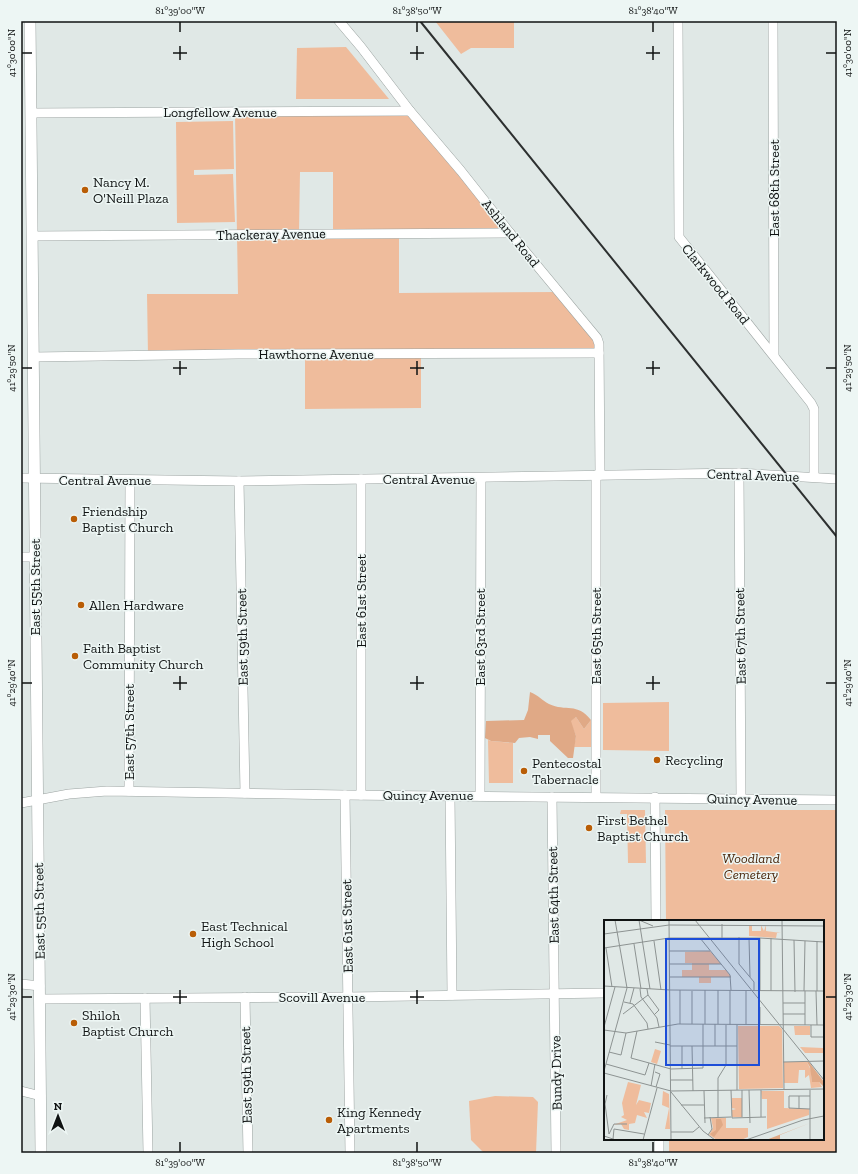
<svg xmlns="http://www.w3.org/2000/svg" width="858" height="1174" viewBox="0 0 858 1174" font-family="'Zilla Slab',serif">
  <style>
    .green { fill: #efbc9c; fill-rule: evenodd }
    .forest { fill: #e0a986 }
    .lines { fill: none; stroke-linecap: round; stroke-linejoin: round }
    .minor-casing { stroke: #9ca4a2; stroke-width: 10 }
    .major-casing { stroke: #9ca4a2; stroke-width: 12 }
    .minor { stroke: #fff; stroke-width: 9 }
    .major { stroke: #fff; stroke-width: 11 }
    .rail { stroke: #2d3030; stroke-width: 2 }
    .ticks { fill: none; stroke: #101313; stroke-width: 1.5 }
    .poi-dot { fill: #b95d06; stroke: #edf6f4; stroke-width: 1.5 }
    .labels { text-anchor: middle; stroke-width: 3; stroke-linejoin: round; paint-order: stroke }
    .street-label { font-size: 14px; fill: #101313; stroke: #edf6f4 }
    .poi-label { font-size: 14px; fill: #101313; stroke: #edf6f4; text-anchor: start }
    .park-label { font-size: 14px; font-style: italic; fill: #492509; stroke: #edf6f4 }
    .inset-road { fill: none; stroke: #8d9392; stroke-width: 1 }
    .view { fill: #1d4ed8; fill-opacity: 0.15; stroke: #1d4ed8; stroke-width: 2 }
    .inset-edge { fill: none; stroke: #101313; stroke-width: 2 }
    .neatline { fill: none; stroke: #101313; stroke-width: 1.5 }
    .ticks-label { font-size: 10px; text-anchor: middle; fill: #101313 }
  </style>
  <rect width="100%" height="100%" fill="#e0e8e6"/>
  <!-- green -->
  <g class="green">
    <path d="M 435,21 L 514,21 L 514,48 L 471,48 L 461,54 Z"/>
    <path d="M 346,47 L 389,99 L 296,99 L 297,48 Z"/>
    <path d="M 410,111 L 510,233 L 399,233 L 399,293 L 560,292 L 597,338 L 599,353 L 421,354 L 421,408 L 305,409 L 305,354 L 148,356 L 147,294 L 238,294 L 235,113 ZM 300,172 L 333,172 L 333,233 L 299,233 Z"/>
    <path d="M 233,121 L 234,169 L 194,170 L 194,175 L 233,174 L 235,222 L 177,223 L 176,122 Z"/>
    <path d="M 669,702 L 669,751 L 603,750 L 603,703 Z"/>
    <path d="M 576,717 L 584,729 L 591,720 L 592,747 L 574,747 L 576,736 L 570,721 Z"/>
    <path d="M 488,740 L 491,741 L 513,743 L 513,783 L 489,783 Z"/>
    <path d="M 621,810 L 645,810 L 646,863 L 628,863 L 627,814 L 620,814 Z"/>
    <path d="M 665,810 L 837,810 L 837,1153 L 669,1153 L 669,1139 L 823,1139 L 823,921 L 666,921 Z"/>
    <path d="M 495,1096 L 533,1097 L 538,1102 L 536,1153 L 484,1153 L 471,1140 L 469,1101 Z"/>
  </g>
  <!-- forest -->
  <path class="forest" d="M 530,692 C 538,695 543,701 549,704 C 566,712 577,702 591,720 L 584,729 L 576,717 L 571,721 L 576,736 L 573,758 L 568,758 L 550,741 L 550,735 L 538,735 L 538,739 L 530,737 L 519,738 L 515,743 L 491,741 L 485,738 L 486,721 L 524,720 L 528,710 Z"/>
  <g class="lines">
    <defs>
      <g id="minor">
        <path d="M 339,21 L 361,47 L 410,111 L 461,171 L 510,233 L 597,338 L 599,344 L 600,475"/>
        <path d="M 678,21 L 679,237 L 811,403 L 814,409 L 814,477"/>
        <path d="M 773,21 L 774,355"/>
        <path d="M 31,113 L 410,111"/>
        <path d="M 32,236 L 510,233"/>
        <path d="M 33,357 L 238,354 L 599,353"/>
        <path d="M 739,473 L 741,799"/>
        <path d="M 21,478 L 239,481 L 739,473 L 837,479"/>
        <path d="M 361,479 L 361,795"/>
        <path d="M 239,481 L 245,793"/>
        <path d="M 21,557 L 35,557"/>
        <path d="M 129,791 L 130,480"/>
        <path d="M 345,795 L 350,1153"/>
        <path d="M 450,796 L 452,995"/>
        <path d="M 480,796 L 481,478"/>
        <path d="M 552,797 L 556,1153"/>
        <path d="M 596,797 L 596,475"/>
        <path d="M 655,797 L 656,921"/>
        <path d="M 21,803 L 69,794 L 107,791 L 345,795 L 837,800"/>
        <path d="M 21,984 L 40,986"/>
        <path d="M 245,997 L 248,1153"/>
        <path d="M 145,998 L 148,1153"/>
        <path d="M 40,999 L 348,997 L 605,993"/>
        <path d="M 21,1091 L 41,1096"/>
        <path d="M 659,1139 L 659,1153"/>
      </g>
      <path id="major" d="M 30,21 L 41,1153"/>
    </defs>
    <!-- minor casing -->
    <use href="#minor" class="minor-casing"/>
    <!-- major casing -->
    <use href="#major" class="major-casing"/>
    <!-- minor -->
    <use href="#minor" class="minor"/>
    <!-- major -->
    <use href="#major" class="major"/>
    <!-- rail -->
    <path class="rail" d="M 420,21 L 837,537"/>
  </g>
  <!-- ticks -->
  <path class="ticks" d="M 180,22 L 180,32M 417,22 L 417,32M 653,22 L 653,32M 180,46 L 180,60M 417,46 L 417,60M 653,46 L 653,60M 22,53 L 32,53M 173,53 L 187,53M 410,53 L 424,53M 646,53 L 660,53M 826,53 L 836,53M 180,361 L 180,375M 417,361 L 417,375M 653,361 L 653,375M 22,368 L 32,368M 173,368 L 187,368M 410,368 L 424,368M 646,368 L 660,368M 826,368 L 836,368M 180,676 L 180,690M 417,676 L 417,690M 653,676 L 653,690M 22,683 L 32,683M 173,683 L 187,683M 410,683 L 424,683M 646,683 L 660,683M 826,683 L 836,683M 180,990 L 180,1004M 417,990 L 417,1004M 22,997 L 32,997M 173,997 L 187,997M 410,997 L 424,997M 826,997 L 836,997M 180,1142 L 180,1152M 417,1142 L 417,1152M 653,1142 L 653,1152"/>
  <!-- markers -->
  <g class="poi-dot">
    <circle cx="85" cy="190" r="4"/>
    <circle cx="74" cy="519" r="4"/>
    <circle cx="81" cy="605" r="4"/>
    <circle cx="75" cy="656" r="4"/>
    <circle cx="657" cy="760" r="4"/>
    <circle cx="524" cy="771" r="4"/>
    <circle cx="589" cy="828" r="4"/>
    <circle cx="193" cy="934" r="4"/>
    <circle cx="74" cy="1023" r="4"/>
    <circle cx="329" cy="1120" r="4"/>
  </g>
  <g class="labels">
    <!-- street labels -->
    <g class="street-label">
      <text x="220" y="117">Longfellow Avenue</text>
      <text transform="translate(774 188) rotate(-90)" y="5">East 68th Street</text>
      <text transform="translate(511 233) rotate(51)" y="5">Ashland Road</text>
      <text transform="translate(271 234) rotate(-1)" y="5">Thackeray Avenue</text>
      <text transform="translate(716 284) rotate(51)" y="5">Clarkwood Road</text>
      <text x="316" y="359">Hawthorne Avenue</text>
      <text transform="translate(753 475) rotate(2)" y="5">Central Avenue</text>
      <text x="429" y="484">Central Avenue</text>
      <text x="105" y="485">Central Avenue</text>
      <text transform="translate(35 587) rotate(-90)" y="5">East 55th Street</text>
      <text transform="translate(361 601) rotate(-90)" y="5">East 61st Street</text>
      <text transform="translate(596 636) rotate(-90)" y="5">East 65th Street</text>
      <text transform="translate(740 636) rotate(-91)" y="5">East 67th Street</text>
      <text transform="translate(242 637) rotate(-91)" y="5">East 59th Street</text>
      <text transform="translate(480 637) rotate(-90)" y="5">East 63rd Street</text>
      <text transform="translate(129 732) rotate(-90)" y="5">East 57th Street</text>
      <text x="428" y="800">Quincy Avenue</text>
      <text transform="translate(752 799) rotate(1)" y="5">Quincy Avenue</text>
      <text transform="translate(553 895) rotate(-91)" y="5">East 64th Street</text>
      <text transform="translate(39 911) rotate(-91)" y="5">East 55th Street</text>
      <text transform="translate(347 926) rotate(-91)" y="5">East 61st Street</text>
      <text x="322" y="1002">Scovill Avenue</text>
      <text transform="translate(556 1073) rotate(-91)" y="5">Bundy Drive</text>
      <text transform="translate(246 1075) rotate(-91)" y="5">East 59th Street</text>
    </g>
    <!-- poi labels -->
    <g class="poi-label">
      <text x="93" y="187">Nancy M.<tspan x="93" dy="16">O'Neill Plaza</tspan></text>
      <text x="82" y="516">Friendship<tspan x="82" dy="16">Baptist Church</tspan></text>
      <text x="89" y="610">Allen Hardware</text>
      <text x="83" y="653">Faith Baptist<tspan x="83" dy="16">Community Church</tspan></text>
      <text x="665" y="765">Recycling</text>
      <text x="532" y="768">Pentecostal<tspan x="532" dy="16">Tabernacle</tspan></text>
      <text x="597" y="825">First Bethel<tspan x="597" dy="16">Baptist Church</tspan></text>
      <text x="201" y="931">East Technical<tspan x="201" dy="16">High School</tspan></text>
      <text x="82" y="1020">Shiloh<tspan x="82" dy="16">Baptist Church</tspan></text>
      <text x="337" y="1117">King Kennedy<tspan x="337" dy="16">Apartments</tspan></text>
    </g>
    <!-- park labels -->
    <g class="park-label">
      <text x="751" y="863">Woodland<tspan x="751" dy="16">Cemetery</tspan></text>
    </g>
  </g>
  <!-- overview -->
  <g transform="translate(604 920)">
    <rect width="220" height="220" fill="#e0e8e6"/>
    <path d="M 145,5 L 148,5 L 148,11 L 157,11 L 157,5 L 160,11 L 162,5 L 162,11 L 177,13 L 173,13 L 172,18 L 145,16 ZM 106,31 L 117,44 L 105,44 L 105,50 L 122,50 L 127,57 L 107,57 L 107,63 L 95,63 L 95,57 L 78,57 L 78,50 L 88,50 L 88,43 L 81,43 L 81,32 ZM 134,106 L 175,106 L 178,109 L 179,168 L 135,169 ZM 190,106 L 206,106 L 206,115 L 191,115 ZM 196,127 L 219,128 L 219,133 L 201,133 ZM 51,129 L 57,131 L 53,144 L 47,142 ZM 180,142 L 203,142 L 207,150 L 208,162 L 215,162 L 218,167 L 207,168 L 205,155 L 201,158 L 201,150 L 195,150 L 194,163 L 180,163 ZM 24,162 L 37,165 L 32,185 L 35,180 L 47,183 L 45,193 L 40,192 L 43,198 L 33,195 L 31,203 L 25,204 L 25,210 L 20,209 L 17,204 L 9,205 L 23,200 L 17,197 L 20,195 L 18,183 ZM 59,171 L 65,174 L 66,209 L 61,209 L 65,188 L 58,185 ZM 157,171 L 180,171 L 180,188 L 205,189 L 205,195 L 163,209 L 163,179 L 158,179 ZM 128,178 L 138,178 L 138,197 L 128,197 L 128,190 L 132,189 L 128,188 ZM 107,198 L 122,198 L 122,208 L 144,208 L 144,217 L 137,220 L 113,220 L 105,215 L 109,208 Z" fill="#efbc9c"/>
    <path d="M 203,142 L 205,142 L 220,162 L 220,167 L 215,162 L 208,162 L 206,147 ZM 112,199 L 117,199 L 119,205 L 110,217 L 106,214 L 112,210 ZM 206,203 L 176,215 L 176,220 L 162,220 Z" fill="#e0a986"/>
    <path class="inset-road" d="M 35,0 L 46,69M 35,0 L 49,6M 65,0 L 67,220M 91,0 L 220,160M 178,0 L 180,169M 118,4 L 118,18M 0,14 L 65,5 L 220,6M 135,17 L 135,44 L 150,62 L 150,70M 96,18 L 126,55 L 127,70M 145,18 L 146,57M 156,18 L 156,71M 167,18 L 167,71M 190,20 L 191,72M 50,21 L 57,70M 213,21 L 213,71M 220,22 L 220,6M 30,24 L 37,69M 0,28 L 65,18 L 156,18 L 220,22M 2,28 L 8,67M 65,31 L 106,31M 65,44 L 117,44M 66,57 L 127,57M 0,66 L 66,70 L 220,71M 36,69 L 37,77 L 53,98 L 55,107M 43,69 L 44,75 L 55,90 L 50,95M 101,70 L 101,104M 142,70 L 142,105M 88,71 L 88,104M 200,71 L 201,21M 201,71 L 201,105M 212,71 L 213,105M 20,82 L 29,84 L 43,103 L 44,109M 26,83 L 30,68M 179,83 L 201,83M 156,87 L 156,105M 19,94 L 44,75M 179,94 L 201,94M 76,104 L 76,70M 111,104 L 111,126M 114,104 L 114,70M 126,105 L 126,70M 133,105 L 133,170M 207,105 L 207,117 L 220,117M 0,107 L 11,67M 0,110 L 22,113 L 74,104 L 220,105M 33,111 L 27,138 L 67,149 L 99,148 L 99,104M 51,122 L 66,125M 66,126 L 133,126M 78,126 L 78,149M 88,126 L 89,171M 5,132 L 17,135 L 22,113M 179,142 L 220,141M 2,144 L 41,155 L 45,143M 0,151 L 23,68 L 11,0M 51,152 L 56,154 L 52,167M 0,153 L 67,171 L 220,169M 67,160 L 89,160M 47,166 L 51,144M 127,170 L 128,198 L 162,197M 138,170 L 138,197M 145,170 L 146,203M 206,170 L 206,220M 100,171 L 101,203M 67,172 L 99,211 L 111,220M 3,175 L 1,184 L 5,214M 195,176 L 195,189M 206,176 L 185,176 L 185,188 L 206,189M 77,185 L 100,185M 114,197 L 114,158 L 122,145 L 122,105M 157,197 L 157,170M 100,198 L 127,197M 67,212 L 89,212 L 95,207M 5,214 L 10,204 L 23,204M 104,215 L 108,209 L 106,197M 0,216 L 12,220M 9,219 L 10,209 L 40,214M 39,220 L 53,168M 142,220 L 199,200 L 220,196"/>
    <path class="view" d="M 62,19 L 155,19 L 155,145 L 62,145 Z"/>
    <rect width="220" height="220" class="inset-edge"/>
  </g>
  <!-- border -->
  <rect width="858" height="1174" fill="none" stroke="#edf6f4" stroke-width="44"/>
  <!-- north arrow -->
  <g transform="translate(58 1116)" stroke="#edf6f4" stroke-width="3" paint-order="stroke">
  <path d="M0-3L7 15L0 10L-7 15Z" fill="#101313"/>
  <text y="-6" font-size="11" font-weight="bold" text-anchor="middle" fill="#101313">N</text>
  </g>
  <rect x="22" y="22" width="814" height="1130" class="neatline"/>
  <g class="ticks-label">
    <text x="180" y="14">81°39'00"W</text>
    <text x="417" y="14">81°38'50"W</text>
    <text x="653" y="14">81°38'40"W</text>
    <text transform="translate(11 53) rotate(-90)" y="4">41°30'00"N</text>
    <text transform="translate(847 53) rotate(-90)" y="4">41°30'00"N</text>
    <text transform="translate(11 368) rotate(-90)" y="4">41°29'50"N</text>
    <text transform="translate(847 368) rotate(-90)" y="4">41°29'50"N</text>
    <text transform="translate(11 683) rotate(-90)" y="4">41°29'40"N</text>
    <text transform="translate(847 683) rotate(-90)" y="4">41°29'40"N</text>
    <text transform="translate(11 997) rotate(-90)" y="4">41°29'30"N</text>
    <text transform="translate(847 997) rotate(-90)" y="4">41°29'30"N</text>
    <text x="180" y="1166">81°39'00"W</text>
    <text x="417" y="1166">81°38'50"W</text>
    <text x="653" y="1166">81°38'40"W</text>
  </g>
</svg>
